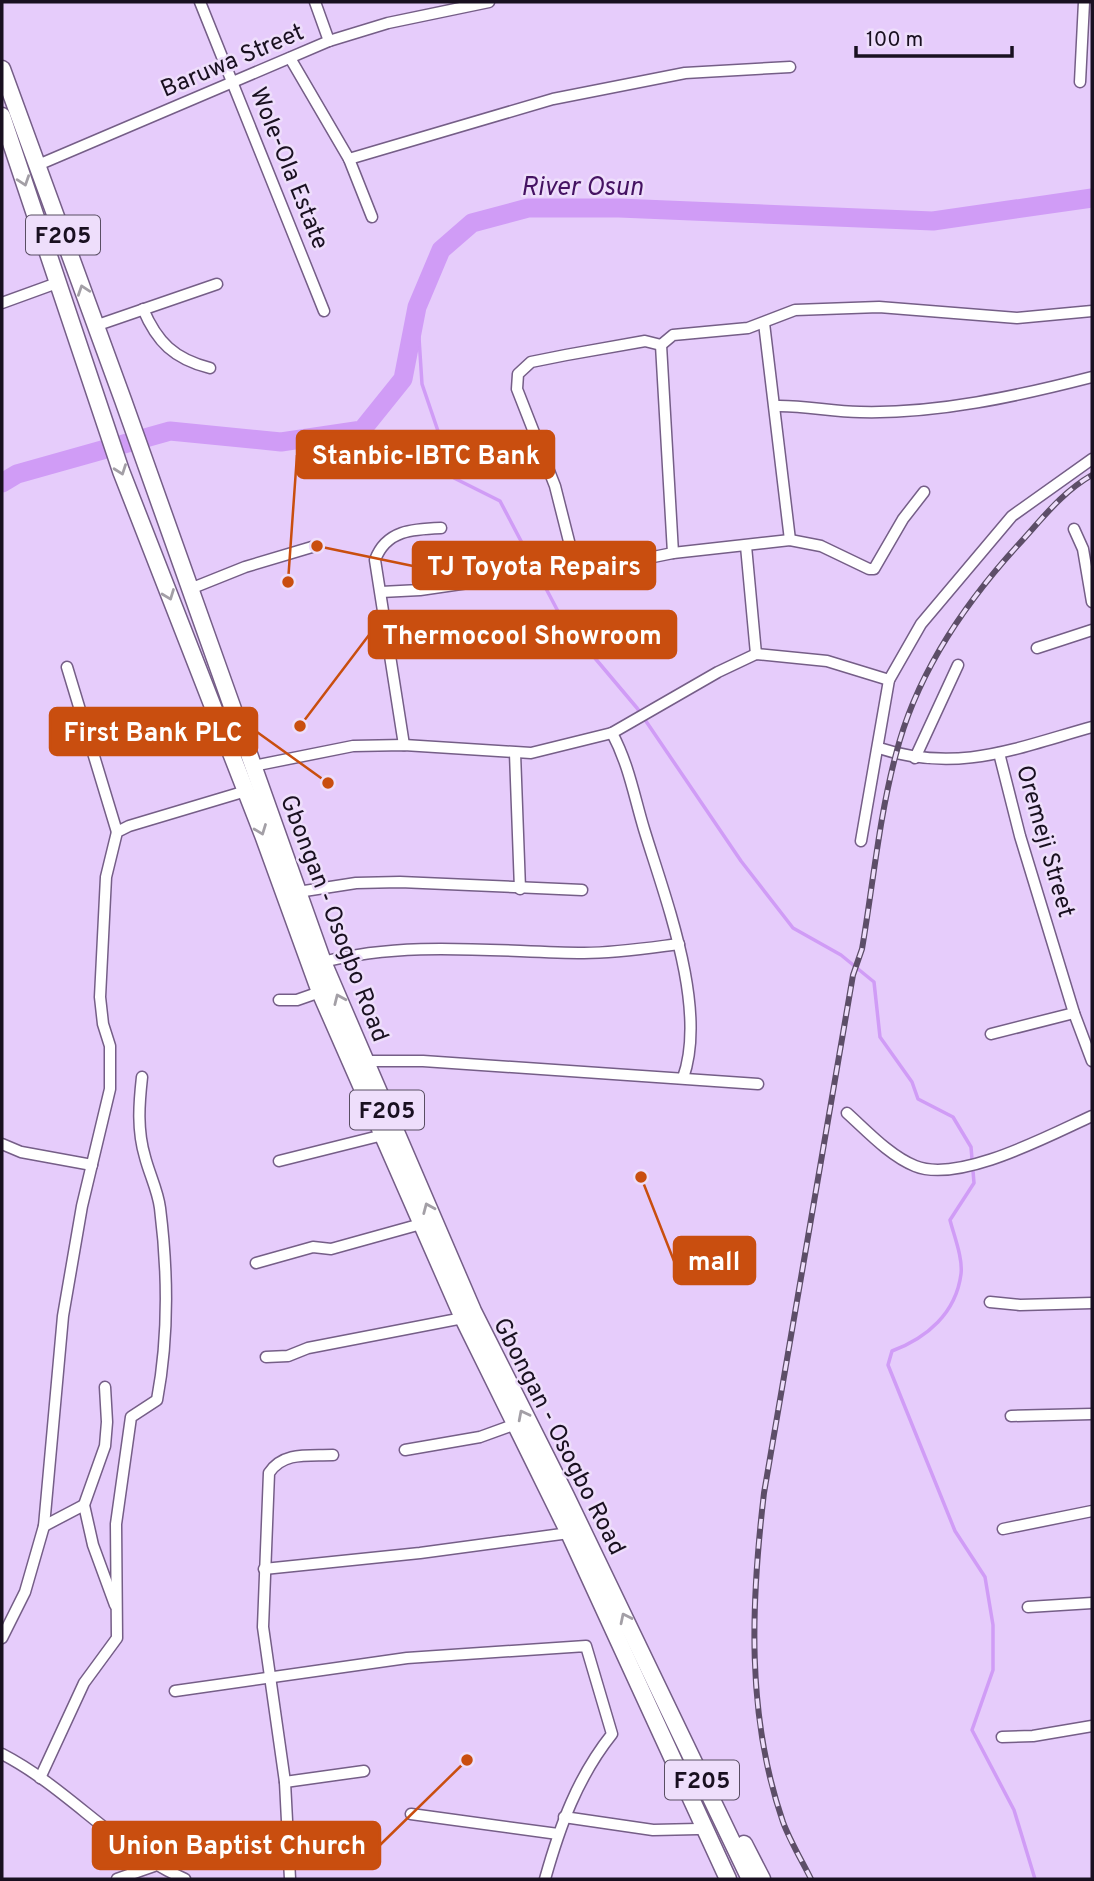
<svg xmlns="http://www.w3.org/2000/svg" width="1094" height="1881" viewBox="0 0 1094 1881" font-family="Overpass,sans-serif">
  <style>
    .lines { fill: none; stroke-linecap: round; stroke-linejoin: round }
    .stream { stroke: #d09cf6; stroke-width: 3.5 }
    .river { stroke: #d09cf6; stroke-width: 19 }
    .minor-casing { stroke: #755e87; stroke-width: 13 }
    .primary-casing { stroke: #755e87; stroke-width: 19 }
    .minor { stroke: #fff; stroke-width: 10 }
    .primary { stroke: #fff; stroke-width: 16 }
    .rail-casing { stroke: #5d4e68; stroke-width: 6 }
    .rail { stroke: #eedefb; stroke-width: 3.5; stroke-dasharray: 10; stroke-linecap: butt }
    .oneway { stroke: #a39fa6 }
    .labels { text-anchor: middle; stroke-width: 5; stroke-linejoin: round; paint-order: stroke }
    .shield { fill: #eedefb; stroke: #594e62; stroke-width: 2 }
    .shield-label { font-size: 23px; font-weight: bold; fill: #191020 }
    .street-label { font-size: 24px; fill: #191020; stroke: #eedefb }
    .water-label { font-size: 26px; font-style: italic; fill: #451262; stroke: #eedefb }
    .leader { fill: none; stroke: #c94e0f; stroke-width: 2.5 }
    .callout-dot { fill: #c94e0f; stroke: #eedefb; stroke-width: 2.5 }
    .callout { fill: #c94e0f; stroke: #c94e0f; stroke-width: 2.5 }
    .callout-label { font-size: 26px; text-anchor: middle; font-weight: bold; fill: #fff }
  </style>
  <rect width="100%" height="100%" fill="#e6ccfb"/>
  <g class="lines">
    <!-- stream -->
    <path class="stream" d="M 417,307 L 422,384 L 454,478 L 500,501 L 562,619 L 637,708 L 741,861 L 793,928 L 841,955 L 874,982 L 880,1037 L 912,1082 L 918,1099 L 953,1117 L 971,1147 L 974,1183 L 950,1220 C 954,1236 963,1258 961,1274 C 956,1313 927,1338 892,1351 L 888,1365 L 955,1531 L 985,1577 L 993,1625 L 993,1670 L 972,1730 L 1014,1810 L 1035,1879"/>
    <!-- river -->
    <path class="river" d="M 2,483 L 17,474 L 170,431 L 281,442 L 362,430 L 403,379 L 417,307 L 441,250 L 472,223 L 528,208 L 619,208 L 933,221 L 1092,198"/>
    <defs>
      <g id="minor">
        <path d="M 200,2 L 324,311"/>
        <path d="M 315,2 L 329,41"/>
        <path d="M 290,58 L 349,159 L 372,217"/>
        <path d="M 1080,82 L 1084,2"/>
        <path d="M 349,159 L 553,99 L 685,73 L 790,67"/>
        <path d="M 38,165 L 329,41 L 388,23 L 489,2"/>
        <path d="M 2,303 L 57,283"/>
        <path d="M 143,309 C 157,342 174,359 210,368"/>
        <path d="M 764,323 L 790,540"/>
        <path d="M 95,326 L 217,284"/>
        <path d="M 661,345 L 673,335 L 748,328 L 795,310 L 879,307 L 1017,318 L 1092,311"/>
        <path d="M 661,345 L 673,553"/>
        <path d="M 775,406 C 804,405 832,412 860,412 C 937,414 1018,396 1092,377"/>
        <path d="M 1074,529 L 1083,549 L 1092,602"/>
        <path d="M 746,546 L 756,654"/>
        <path d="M 576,569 L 555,486 L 517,389 L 518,374 L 531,362 L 566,355 L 645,341 L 661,345"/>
        <path d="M 190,589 L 245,567 L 312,547"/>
        <path d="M 381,592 L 420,590 L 544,572 L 594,569 L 673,553 L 790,540 L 821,546 L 869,569 L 874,569 L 903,519 L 924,492"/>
        <path d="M 1037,648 L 1092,630"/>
        <path d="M 67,667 L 117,832"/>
        <path d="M 612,733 C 629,765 634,796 644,829 C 665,898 708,1008 683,1078"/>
        <path d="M 404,745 L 375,560 C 386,530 413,529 441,528"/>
        <path d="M 879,748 C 958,774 1016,748 1092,727"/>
        <path d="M 515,753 L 520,889"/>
        <path d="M 999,753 L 1020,836 L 1074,1013 L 1092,1061"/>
        <path d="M 915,758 L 958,665"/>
        <path d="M 253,766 L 353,746 L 404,745 L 531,753 L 612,733 L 718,672 L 756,654 L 827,661 L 889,680"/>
        <path d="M 861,841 L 889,680 L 921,624 L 1012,516 L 1092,459"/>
        <path d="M 298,892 L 356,883 L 400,882 L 582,890"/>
        <path d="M 323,962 C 408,940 497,952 584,953 C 616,953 648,948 679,944"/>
        <path d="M 279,1000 L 297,1000 L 320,992"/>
        <path d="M 991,1034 L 1074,1013"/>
        <path d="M 366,1061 L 423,1061 L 758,1084"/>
        <path d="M 847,1113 C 867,1131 890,1156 915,1166 C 959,1184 1050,1135 1092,1116"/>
        <path d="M 2,1144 L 21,1152 L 92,1165"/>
        <path d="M 279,1161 L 383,1135"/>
        <path d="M 256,1263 L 313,1247 L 331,1249 L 421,1224"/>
        <path d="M 990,1302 L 1020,1305 L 1092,1303"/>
        <path d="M 266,1357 L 288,1356 L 308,1348 L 463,1318"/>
        <path d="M 105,1387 L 107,1422 L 105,1446 L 84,1505 L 93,1545 L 115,1605"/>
        <path d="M 1011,1416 L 1092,1414"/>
        <path d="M 405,1450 L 480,1437 L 513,1425"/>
        <path d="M 44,1526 L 84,1505"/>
        <path d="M 1003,1529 L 1092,1511"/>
        <path d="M 264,1569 L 420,1553 L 569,1533"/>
        <path d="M 1028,1607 L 1092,1603"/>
        <path d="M 2,1638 L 25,1592 L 44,1526 L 63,1316 L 82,1206 L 110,1089 L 110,1046 L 103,1024 L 100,997 L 106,877 L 117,832 L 129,826 L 246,791"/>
        <path d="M 175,1691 L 407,1658 L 586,1646 L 612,1734 C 577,1778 560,1826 545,1879"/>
        <path d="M 1002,1737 L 1033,1736 L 1092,1726"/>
        <path d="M 2,1754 C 68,1788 116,1849 185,1879"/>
        <path d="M 40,1778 L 84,1683 L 117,1638 L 116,1524 L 131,1417 L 157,1400 C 169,1336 168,1272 160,1208 C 158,1191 149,1173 145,1157 C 137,1130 139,1104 142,1077"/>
        <path d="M 285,1782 L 364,1771"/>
        <path d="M 411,1814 L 558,1834"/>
        <path d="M 564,1817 L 653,1830 L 698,1829"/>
        <path d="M 117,1879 L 154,1866"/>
        <path d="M 290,1879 L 285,1782 L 263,1627 L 269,1473 C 283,1451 310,1456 333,1455"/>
      </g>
      <g id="primary">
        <path d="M 2,69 L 123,400 L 323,962 L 473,1311 L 566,1496 L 750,1879"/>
        <path d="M 2,116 L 121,471 L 263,835 L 320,992 L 463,1318 L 569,1533 L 728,1879"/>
        <path d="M 744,1844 L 762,1879"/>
      </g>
    </defs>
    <!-- minor casing -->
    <use href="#minor" class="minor-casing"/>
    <!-- primary casing -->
    <use href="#primary" class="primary-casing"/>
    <!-- minor -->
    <use href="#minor" class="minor"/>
    <!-- primary -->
    <use href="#primary" class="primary"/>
    <defs>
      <path id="rail" d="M 811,1879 C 802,1861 790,1841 783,1822 C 746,1715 751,1603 764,1493 L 853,975 L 862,949 C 873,885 879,817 896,754 C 916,675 964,604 1019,544 C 1042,519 1062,492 1092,475"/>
    </defs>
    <!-- rail casing -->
    <use href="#rail" class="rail-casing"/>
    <!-- rail -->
    <use href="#rail" class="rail"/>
  </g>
  <!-- one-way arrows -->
  <defs><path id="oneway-chevron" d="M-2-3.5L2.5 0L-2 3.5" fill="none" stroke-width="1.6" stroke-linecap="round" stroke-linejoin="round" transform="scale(1.75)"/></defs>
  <g class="oneway">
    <use href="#oneway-chevron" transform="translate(24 181) rotate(71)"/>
    <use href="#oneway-chevron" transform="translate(83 290) rotate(-109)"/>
    <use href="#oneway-chevron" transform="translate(121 470) rotate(70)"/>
    <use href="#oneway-chevron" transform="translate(169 595) rotate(69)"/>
    <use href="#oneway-chevron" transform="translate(261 830) rotate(69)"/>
    <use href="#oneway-chevron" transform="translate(339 999) rotate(-114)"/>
    <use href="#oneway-chevron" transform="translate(428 1208) rotate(-113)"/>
    <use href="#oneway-chevron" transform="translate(523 1415) rotate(-117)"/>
    <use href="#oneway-chevron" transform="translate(625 1618) rotate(-116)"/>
  </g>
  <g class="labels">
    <!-- shield labels -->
    <g class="shield">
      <rect x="26" y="215.5" width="74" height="39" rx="5"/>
      <rect x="350" y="1090.5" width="74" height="39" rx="5"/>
      <rect x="665" y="1760.5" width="74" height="39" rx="5"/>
    </g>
    <g class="shield-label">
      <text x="63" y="243">F205</text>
      <text x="387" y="1118">F205</text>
      <text x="702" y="1788">F205</text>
    </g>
    <!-- street labels -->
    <g class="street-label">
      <text transform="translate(232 60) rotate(-23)" y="8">Baruwa Street</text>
      <text transform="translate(290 168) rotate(68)" y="8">Wole-Ola Estate</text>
      <text transform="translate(1046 841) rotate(74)" y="8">Oremeji Street</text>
      <text transform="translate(335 918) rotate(69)" y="8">Gbongan - Osogbo Road</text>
      <text transform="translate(560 1436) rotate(63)" y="8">Gbongan - Osogbo Road</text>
    </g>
    <!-- water labels -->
    <g class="water-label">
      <text x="582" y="195">River Osun</text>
    </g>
  </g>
  <!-- callouts -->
  <path class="leader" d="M288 582L297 455M317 546L413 566M300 726L369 635M328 783L257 732M641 1177L674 1261M467 1760L380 1845"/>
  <g class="callout-dot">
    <circle cx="288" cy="582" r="7"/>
    <circle cx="317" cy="546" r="7"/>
    <circle cx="300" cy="726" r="7"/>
    <circle cx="328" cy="783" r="7"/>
    <circle cx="641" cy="1177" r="7"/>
    <circle cx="467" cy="1760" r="7"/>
  </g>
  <g class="callout">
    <rect x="297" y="431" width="257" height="47" rx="7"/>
    <rect x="413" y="542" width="242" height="47" rx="7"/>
    <rect x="369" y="611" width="307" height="47" rx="7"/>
    <rect x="50" y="708" width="207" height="47" rx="7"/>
    <rect x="674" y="1237" width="81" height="47" rx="7"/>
    <rect x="93" y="1822" width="287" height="47" rx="7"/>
  </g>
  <g class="callout-label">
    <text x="426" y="464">Stanbic-IBTC Bank</text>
    <text x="534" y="575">TJ Toyota Repairs</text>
    <text x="522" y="644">Thermocool Showroom</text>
    <text x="153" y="741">First Bank PLC</text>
    <text x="714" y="1270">mall</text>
    <text x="237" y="1854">Union Baptist Church</text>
  </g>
  <!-- border -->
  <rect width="1094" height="1881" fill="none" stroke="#191020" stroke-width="7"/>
  <!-- scale -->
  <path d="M856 46v10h156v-10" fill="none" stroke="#191020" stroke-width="3.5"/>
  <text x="866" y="46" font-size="21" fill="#191020" stroke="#eedefb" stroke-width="5" paint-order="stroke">100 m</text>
</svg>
